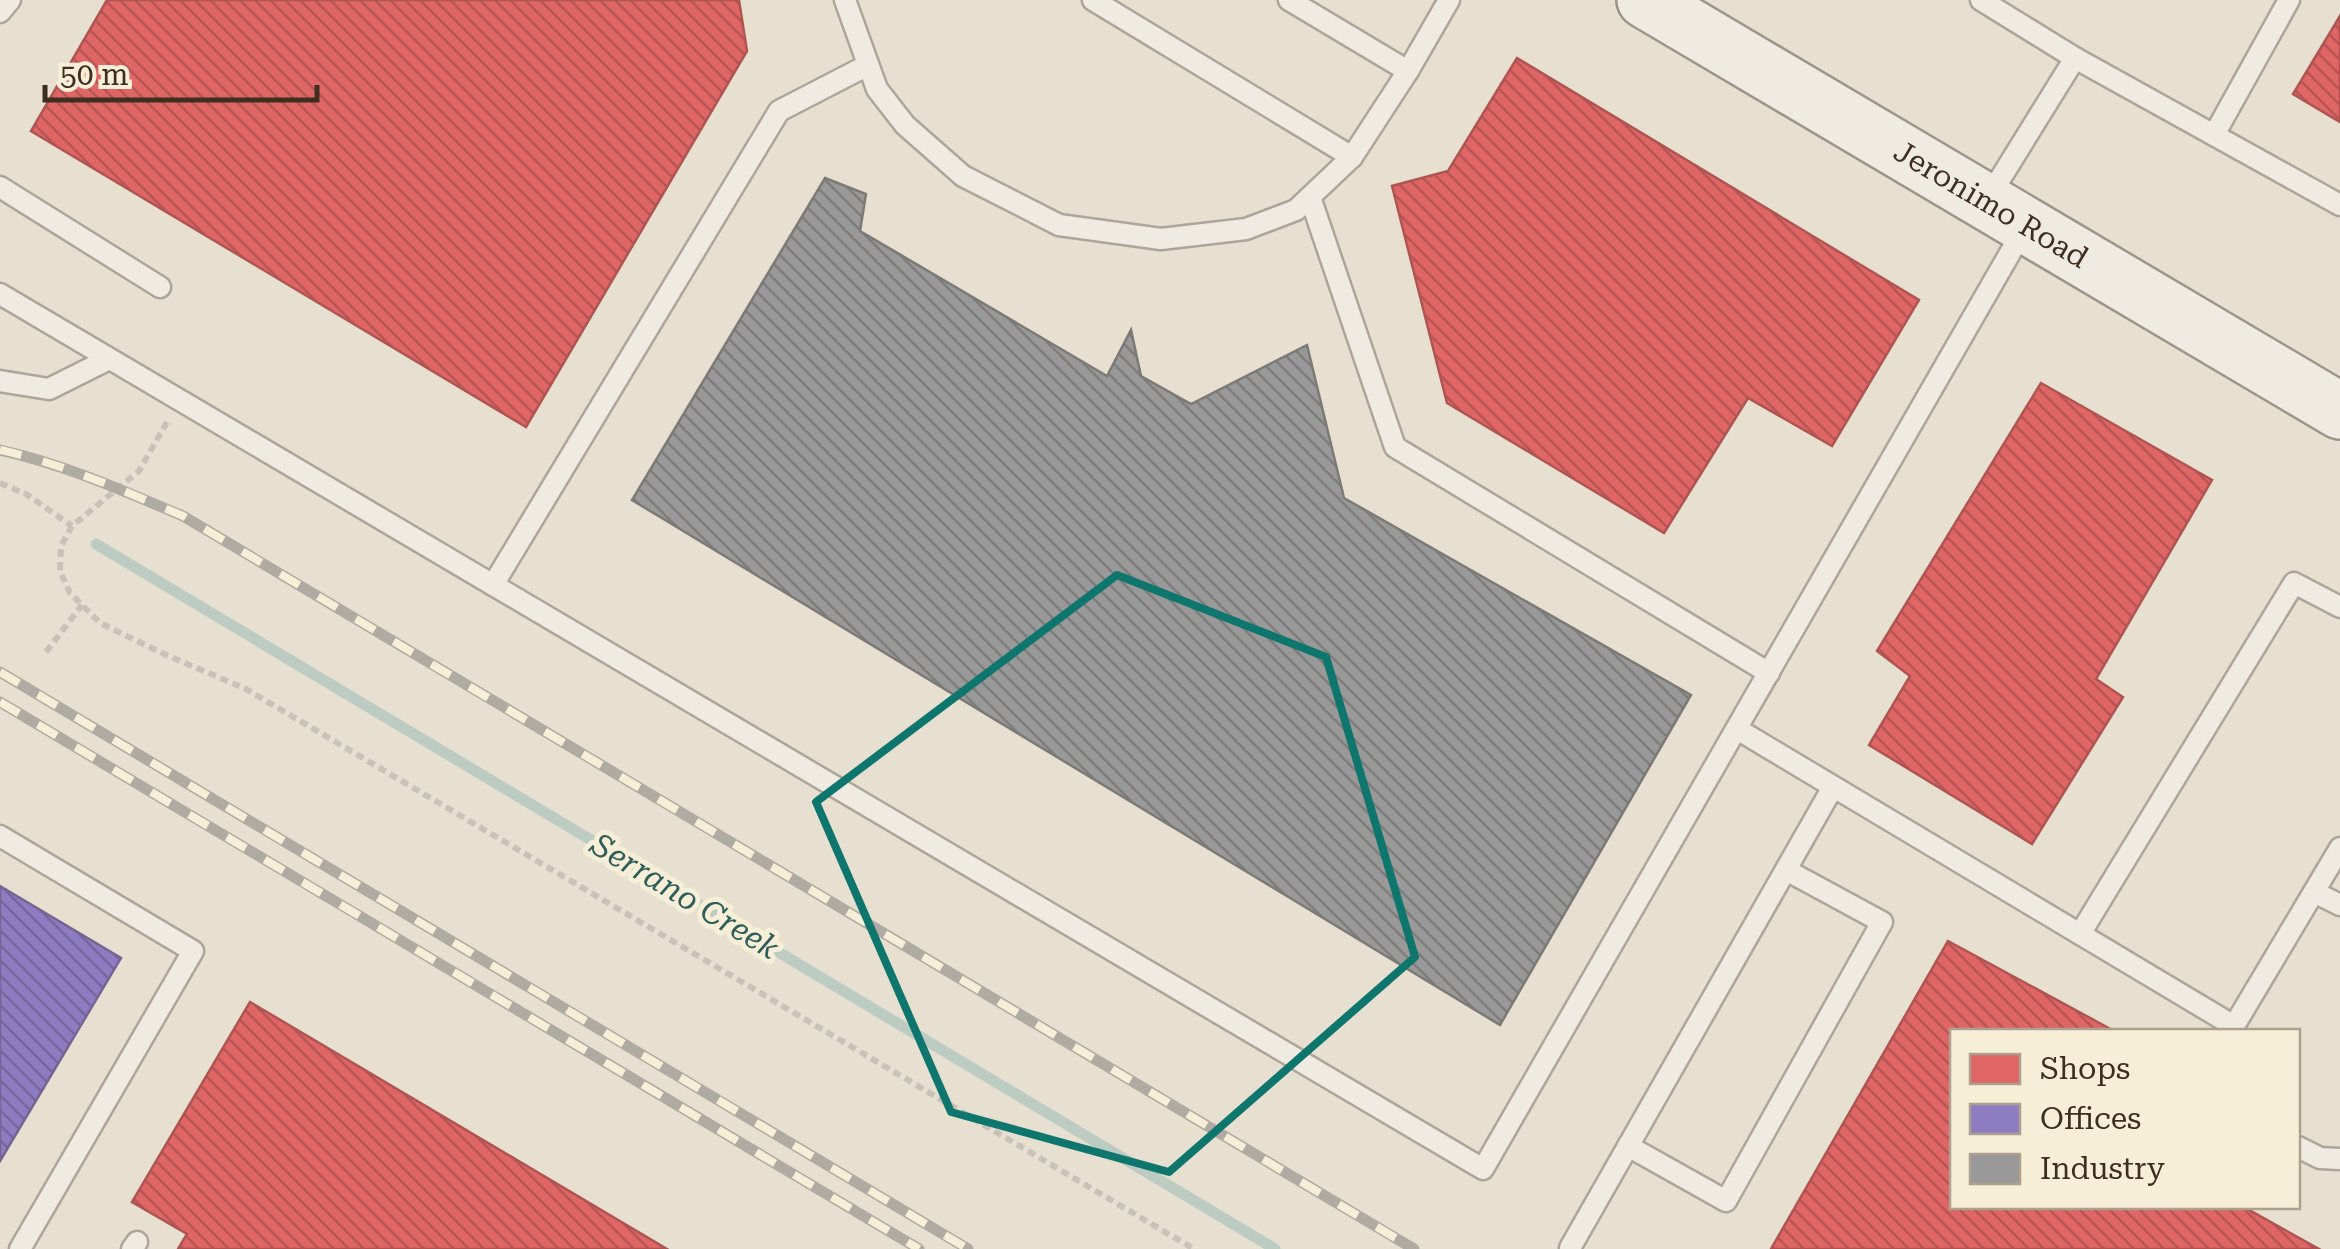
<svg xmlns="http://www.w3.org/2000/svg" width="2340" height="1249" viewBox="0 0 2340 1249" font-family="'Roboto Serif',serif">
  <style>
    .shops { fill: url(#shops-back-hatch); stroke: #af5551; stroke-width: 2.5 }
    .offices { fill: url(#offices-back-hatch); stroke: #766592; stroke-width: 2.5 }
    .industry { fill: url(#industry-back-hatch); stroke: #7d7975; stroke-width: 2.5 }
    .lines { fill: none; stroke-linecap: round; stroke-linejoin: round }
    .stream { stroke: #bcccc2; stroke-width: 11 }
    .lane-casing { stroke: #ada599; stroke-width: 25 }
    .secondary-casing { stroke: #9c958a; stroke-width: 60 }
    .path { stroke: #c8c2b9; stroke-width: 6; stroke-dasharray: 8 5; stroke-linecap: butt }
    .lane { stroke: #efebe3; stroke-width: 20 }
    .secondary { stroke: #efebe3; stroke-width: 55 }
    .rail-casing { stroke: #afaaa2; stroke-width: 11 }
    .rail { stroke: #f7eed8; stroke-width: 8; stroke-dasharray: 22; stroke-linecap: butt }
    .marked { fill: none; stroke: #0f766e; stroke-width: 8; stroke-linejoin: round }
    .labels { text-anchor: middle; stroke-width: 10; stroke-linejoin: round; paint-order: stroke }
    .street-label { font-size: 30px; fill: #3d2e20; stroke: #f7eed8 }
    .water-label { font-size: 32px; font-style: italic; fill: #2f5d5a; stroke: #f7eed8 }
  </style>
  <defs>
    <pattern id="shops-back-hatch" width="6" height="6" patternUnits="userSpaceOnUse" patternTransform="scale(2.5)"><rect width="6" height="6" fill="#e06666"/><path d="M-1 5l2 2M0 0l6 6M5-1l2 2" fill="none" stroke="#b75454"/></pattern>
    <pattern id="offices-back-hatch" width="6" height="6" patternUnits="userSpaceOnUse" patternTransform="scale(2.5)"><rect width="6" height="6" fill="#8e7cc3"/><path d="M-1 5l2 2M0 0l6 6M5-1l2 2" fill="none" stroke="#75669e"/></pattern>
    <pattern id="industry-back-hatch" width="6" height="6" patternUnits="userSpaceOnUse" patternTransform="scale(2.5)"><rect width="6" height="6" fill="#999"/><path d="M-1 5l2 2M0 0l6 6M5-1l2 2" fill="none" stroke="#7e7d7c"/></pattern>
  </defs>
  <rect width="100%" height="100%" fill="#e7e0d1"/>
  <!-- shops -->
  <g class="shops">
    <path d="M 107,0 L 739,0 L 747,51 L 526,427 L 31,131 Z"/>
    <path d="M 2340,16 L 2340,122 L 2293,94 Z"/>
    <path d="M 1517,58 L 1919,300 L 1832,446 L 1748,398 L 1664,533 L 1447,403 L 1392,186 L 1448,171 Z"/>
    <path d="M 2041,383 L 2212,480 L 2096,679 L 2123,697 L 2032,844 L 1869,745 L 1910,676 L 1877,651 Z"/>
    <path d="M 1948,941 L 2116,1032 L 1952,1032 L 1952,1206 L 2242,1206 L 2319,1249 L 1771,1249 Z"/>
    <path d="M 250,1002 L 667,1249 L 178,1249 L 187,1234 L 132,1202 Z"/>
  </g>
  <!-- offices -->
  <path class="offices" d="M 0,886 L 121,958 L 0,1161 Z"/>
  <!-- industry -->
  <path class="industry" d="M 825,178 L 866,194 L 860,231 L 1107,376 L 1131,330 L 1141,376 L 1191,404 L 1307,345 L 1344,498 L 1691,695 L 1500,1025 L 632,500 Z"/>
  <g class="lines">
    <!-- stream -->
    <path class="stream" d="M 96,544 L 1275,1249"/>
    <defs>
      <g id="lane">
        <path d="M 845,0 L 877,89 L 905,125 L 963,176 L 1059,225 L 1161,239 L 1246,229 L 1296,210 L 1352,157 L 1408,71 L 1449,0"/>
        <path d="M 1093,0 L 1352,157"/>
        <path d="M 1289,0 L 1408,71"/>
        <path d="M 1981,0 L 2075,58 L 1987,200"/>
        <path d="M 0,12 L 10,0"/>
        <path d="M 2075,58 L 2340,205"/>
        <path d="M 2214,135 L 2289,0"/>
        <path d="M 0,187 L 160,287"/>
        <path d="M 1310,197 L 1395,447 L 1769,673"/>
        <path d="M 0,294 L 1483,1169 L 2025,227"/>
        <path d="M 0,381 L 49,389 L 109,359"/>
        <path d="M 493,585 L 779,111 L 868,65"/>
        <path d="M 1737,729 L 2234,1026"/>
        <path d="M 0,836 L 193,951 L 20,1249"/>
        <path d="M 2314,892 L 2340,905"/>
        <path d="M 2080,934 L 2294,583 L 2340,607"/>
        <path d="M 2235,1032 L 2234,1026 L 2340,848"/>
        <path d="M 1628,1146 L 1726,1201 L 1882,922 L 1786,870"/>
        <path d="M 2298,1147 L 2320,1158 L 2340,1159"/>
        <path d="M 1570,1248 L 1833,787"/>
        <path d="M 132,1249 L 137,1242"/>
      </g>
      <g id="secondary">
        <path id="s1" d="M 1645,0 L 2340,411"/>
      </g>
    </defs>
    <!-- lane casing -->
    <use href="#lane" class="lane-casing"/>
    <!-- secondary casing -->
    <use href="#secondary" class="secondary-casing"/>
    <!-- path -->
    <g class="path">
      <path d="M 167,422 L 139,471 L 72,526 L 61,546 L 60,571 L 70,593 L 100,623 L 164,654 L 246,689 L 1194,1249"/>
      <path d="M 0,483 L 26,494 L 72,526"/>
      <path d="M 46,652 L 82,605"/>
    </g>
    <!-- lane -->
    <use href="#lane" class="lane"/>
    <!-- secondary -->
    <use href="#secondary" class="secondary"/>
    <defs>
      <g id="rail">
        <path d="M 0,450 C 64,464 124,491 183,516 L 1414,1249"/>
        <path d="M 0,672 L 968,1249"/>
        <path d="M 0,702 L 919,1249"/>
      </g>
    </defs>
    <!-- rail casing -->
    <use href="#rail" class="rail-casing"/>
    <!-- rail -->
    <use href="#rail" class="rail"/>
  </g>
  <!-- marked area -->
  <path class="marked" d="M 1117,575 L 1326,657 L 1415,957 L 1169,1172 L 951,1112 L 816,802 Z"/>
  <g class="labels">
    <!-- street labels -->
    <g class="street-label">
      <text dy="10" stroke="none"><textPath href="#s1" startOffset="402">Jeronimo Road</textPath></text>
    </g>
    <!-- water labels -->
    <g class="water-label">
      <text transform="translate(685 896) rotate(31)" y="11">Serrano Creek</text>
    </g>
  </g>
  <!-- legend -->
  <rect x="1950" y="1029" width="350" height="180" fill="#f7eed8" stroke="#ada18e" stroke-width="2.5"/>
  <rect x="1970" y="1054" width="50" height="30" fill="#e06666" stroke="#ada18e" stroke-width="2.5"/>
  <text x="2040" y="1079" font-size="30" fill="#3d2e20">Shops</text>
  <rect x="1970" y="1104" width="50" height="30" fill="#8e7cc3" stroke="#ada18e" stroke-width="2.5"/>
  <text x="2040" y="1129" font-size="30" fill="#3d2e20">Offices</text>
  <rect x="1970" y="1154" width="50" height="30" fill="#999999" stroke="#ada18e" stroke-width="2.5"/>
  <text x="2040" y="1179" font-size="30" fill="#3d2e20">Industry</text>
  <!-- scale -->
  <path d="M45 85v15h272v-15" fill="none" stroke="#3d2e20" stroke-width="5"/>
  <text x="60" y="85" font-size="30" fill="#3d2e20" stroke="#f7eed8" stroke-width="8" paint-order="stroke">50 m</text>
</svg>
